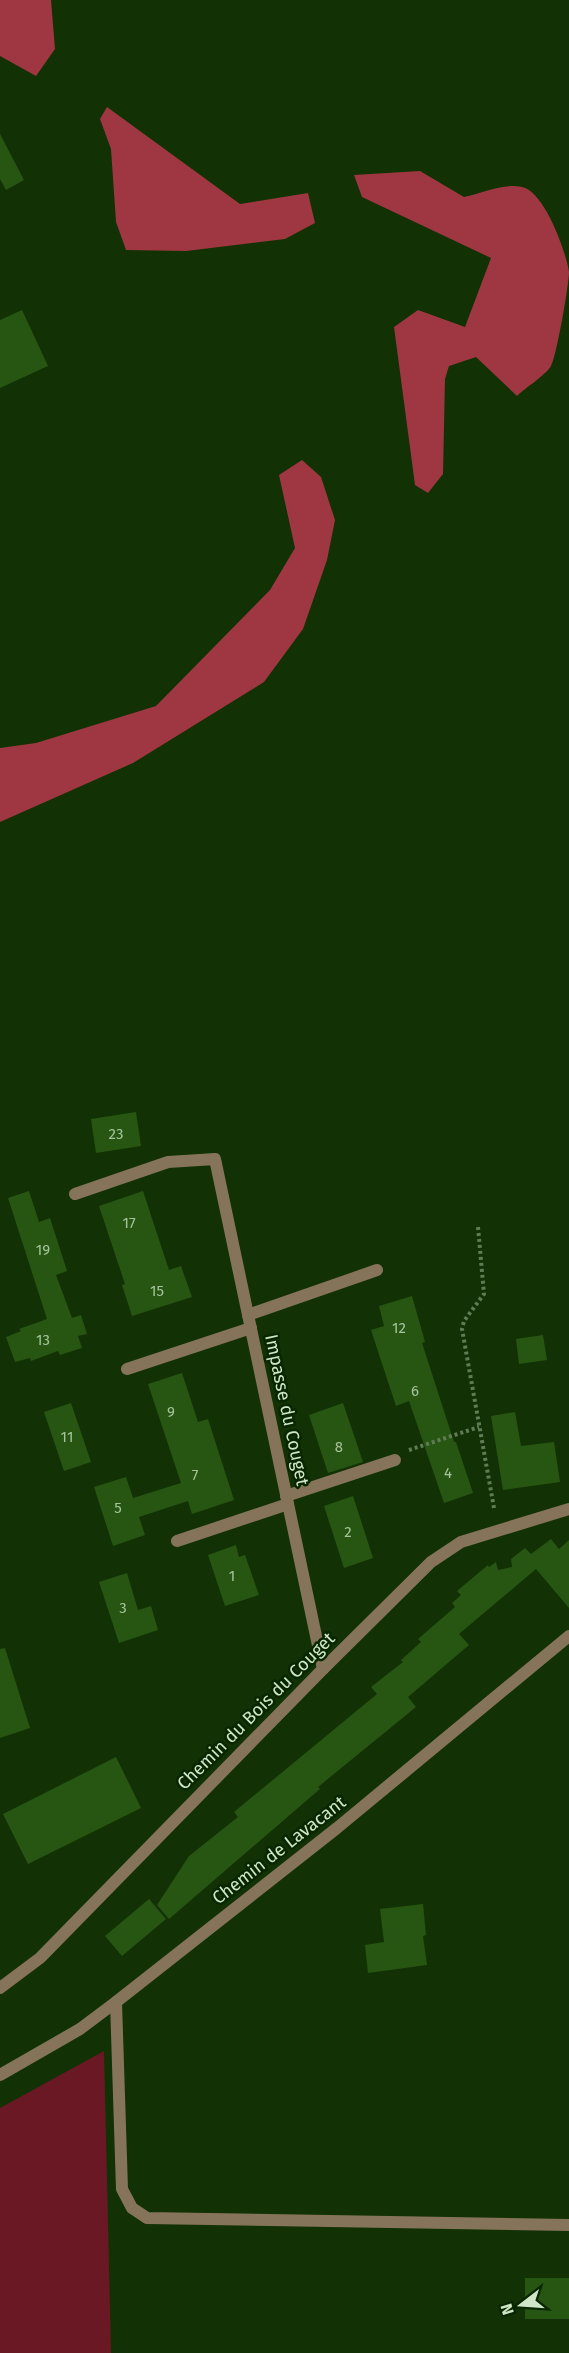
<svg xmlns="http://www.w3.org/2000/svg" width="569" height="2353" viewBox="0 0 569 2353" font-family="'Fira Sans',sans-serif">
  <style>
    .green { fill: #6a1924 }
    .forest { fill: #9f3742 }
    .building { fill: #275612 }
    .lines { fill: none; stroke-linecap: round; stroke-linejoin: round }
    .path { stroke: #607c55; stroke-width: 4; stroke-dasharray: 3 3; stroke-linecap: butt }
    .service { stroke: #857459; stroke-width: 12 }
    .minor { stroke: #857459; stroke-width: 12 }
    .tertiary { stroke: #857459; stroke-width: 12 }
    .labels { text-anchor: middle; stroke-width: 5; stroke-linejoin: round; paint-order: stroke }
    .number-label { font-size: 15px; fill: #a5c39a }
    .street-label { font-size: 18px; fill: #cfe7c7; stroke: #082700 }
  </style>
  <rect width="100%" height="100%" fill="#123105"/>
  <!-- green -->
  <path class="green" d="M 104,2051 L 111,2353 L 0,2353 L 0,2108 Z"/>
  <!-- forest -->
  <g class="forest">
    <path d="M 0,0 L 51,0 L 55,49 L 36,76 L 0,56 Z"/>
    <path d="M 107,107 L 240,204 L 308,193 L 315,223 L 285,239 L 186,251 L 126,250 L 116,222 L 111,149 L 100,119 Z"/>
    <path d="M 420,171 L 464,197 C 482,193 503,183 522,187 C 544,191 566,251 569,272 C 569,284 557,355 551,366 C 546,375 525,388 517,396 L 476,357 L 449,366 L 445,379 L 443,474 L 428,493 L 415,485 L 394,327 L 418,310 L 465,327 L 491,258 L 362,197 L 354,175 Z"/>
    <path d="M 302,460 L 321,477 L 335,520 L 327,560 L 303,629 L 264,682 L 133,763 L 0,822 L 0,748 L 36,743 L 156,706 L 270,590 L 295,548 L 279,475 Z"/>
  </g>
  <!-- building -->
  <g class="building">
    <path d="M 0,134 L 24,180 L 6,190 L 0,179 Z"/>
    <path d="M 22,310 L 48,366 L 0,388 L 0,320 Z"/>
    <path d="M 136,1112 L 141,1146 L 96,1153 L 91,1119 Z"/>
    <path d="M 29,1191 L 39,1222 L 50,1218 L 67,1271 L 56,1275 L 72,1318 L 81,1315 L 87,1334 L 78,1336 L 82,1348 L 60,1355 L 58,1351 L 31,1361 L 30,1358 L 15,1362 L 6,1337 L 21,1331 L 19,1329 L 47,1319 L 8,1198 Z"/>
    <path d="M 143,1191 L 169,1270 L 181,1266 L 192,1297 L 132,1316 L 122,1285 L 125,1284 L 99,1206 Z"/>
    <path d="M 412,1296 L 425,1342 L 422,1343 L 454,1442 L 456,1442 L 473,1493 L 444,1503 L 409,1401 L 396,1406 L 371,1330 L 384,1326 L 379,1306 Z"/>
    <path d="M 543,1335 L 547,1360 L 519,1364 L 516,1339 Z"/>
    <path d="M 182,1373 L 198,1422 L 208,1419 L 234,1500 L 192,1514 L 188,1501 L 139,1517 L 145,1535 L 113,1546 L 94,1487 L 126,1477 L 133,1498 L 181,1483 L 148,1384 Z"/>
    <path d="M 71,1403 L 91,1462 L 64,1471 L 44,1412 Z"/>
    <path d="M 343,1403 L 363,1462 L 328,1473 L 309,1415 Z"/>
    <path d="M 515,1412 L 521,1446 L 554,1442 L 560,1482 L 503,1490 L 491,1416 Z"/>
    <path d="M 353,1496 L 373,1558 L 344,1568 L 324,1506 Z"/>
    <path d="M 551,1539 L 559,1549 L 569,1540 L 569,1608 L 536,1569 L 459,1634 L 469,1645 L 408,1697 L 416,1707 L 318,1787 L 320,1789 L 169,1919 L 157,1905 L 189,1856 L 238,1817 L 234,1812 L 377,1694 L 371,1687 L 403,1662 L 401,1660 L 421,1642 L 418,1639 L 455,1607 L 452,1603 L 461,1595 L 457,1591 L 488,1565 L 489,1567 L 496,1562 L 498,1570 L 512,1567 L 511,1559 L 525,1548 L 531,1554 Z"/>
    <path d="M 236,1545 L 239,1557 L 245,1555 L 259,1595 L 225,1606 L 208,1555 Z"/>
    <path d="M 127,1573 L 138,1610 L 151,1606 L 158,1630 L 119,1643 L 99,1582 Z"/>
    <path d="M 5,1648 L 30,1728 L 0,1738 L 0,1649 Z"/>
    <path d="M 116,1757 L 141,1808 L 28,1864 L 3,1814 Z"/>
    <path d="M 149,1899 L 166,1919 L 122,1956 L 105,1936 Z"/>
    <path d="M 423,1904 L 426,1935 L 423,1936 L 427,1965 L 368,1973 L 365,1945 L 384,1942 L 380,1909 Z"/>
    <rect x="525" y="2278" width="44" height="41"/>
  </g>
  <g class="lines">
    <!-- path -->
    <g class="path">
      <path d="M 478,1227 L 484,1294 L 464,1321 L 462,1329 L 494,1508"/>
      <path d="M 409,1450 L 479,1427"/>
    </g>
    <!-- service -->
    <path class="service" d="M 116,2002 L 122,2189 L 132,2208 L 147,2218 L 569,2225"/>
    <!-- minor -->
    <g class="minor">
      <path d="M 75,1194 L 168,1162 L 215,1159 L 323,1669"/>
      <path d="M 248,1315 L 377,1270"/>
      <path d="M 127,1369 L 251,1328"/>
      <path d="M 286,1496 L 395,1460"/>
      <path d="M 177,1541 L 288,1504"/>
      <path d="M 0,1988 L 40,1958 L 323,1669 L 431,1562 L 461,1542 L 569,1509"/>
    </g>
    <!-- tertiary -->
    <path class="tertiary" d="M 0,2075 L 80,2029 L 116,2002 L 337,1828 L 569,1636"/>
  </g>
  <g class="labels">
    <!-- number labels -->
    <g class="number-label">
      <text x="116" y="1139">23</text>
      <text x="129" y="1228">17</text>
      <text x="43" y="1255">19</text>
      <text x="157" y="1296">15</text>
      <text x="399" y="1333">12</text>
      <text x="43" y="1345">13</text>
      <text x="415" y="1396">6</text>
      <text x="171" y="1417">9</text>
      <text x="67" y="1442">11</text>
      <text x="339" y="1452">8</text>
      <text x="448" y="1478">4</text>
      <text x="195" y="1480">7</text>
      <text x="118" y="1513">5</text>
      <text x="348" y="1537">2</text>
      <text x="232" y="1581">1</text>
      <text x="123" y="1613">3</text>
    </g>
    <!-- street labels -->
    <g class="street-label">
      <text transform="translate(287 1410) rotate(78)" y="6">Impasse du Couget</text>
      <text transform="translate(256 1711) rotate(-45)" y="6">Chemin du Bois du Couget</text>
      <text transform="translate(279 1850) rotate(-38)" y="6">Chemin de Lavacant</text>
    </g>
  </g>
  <!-- north arrow -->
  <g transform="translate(521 2305) rotate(253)" stroke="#082700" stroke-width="4.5" paint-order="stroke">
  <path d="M0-4.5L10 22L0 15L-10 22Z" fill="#cfe7c7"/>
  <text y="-9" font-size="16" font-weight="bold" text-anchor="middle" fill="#cfe7c7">N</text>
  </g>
</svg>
